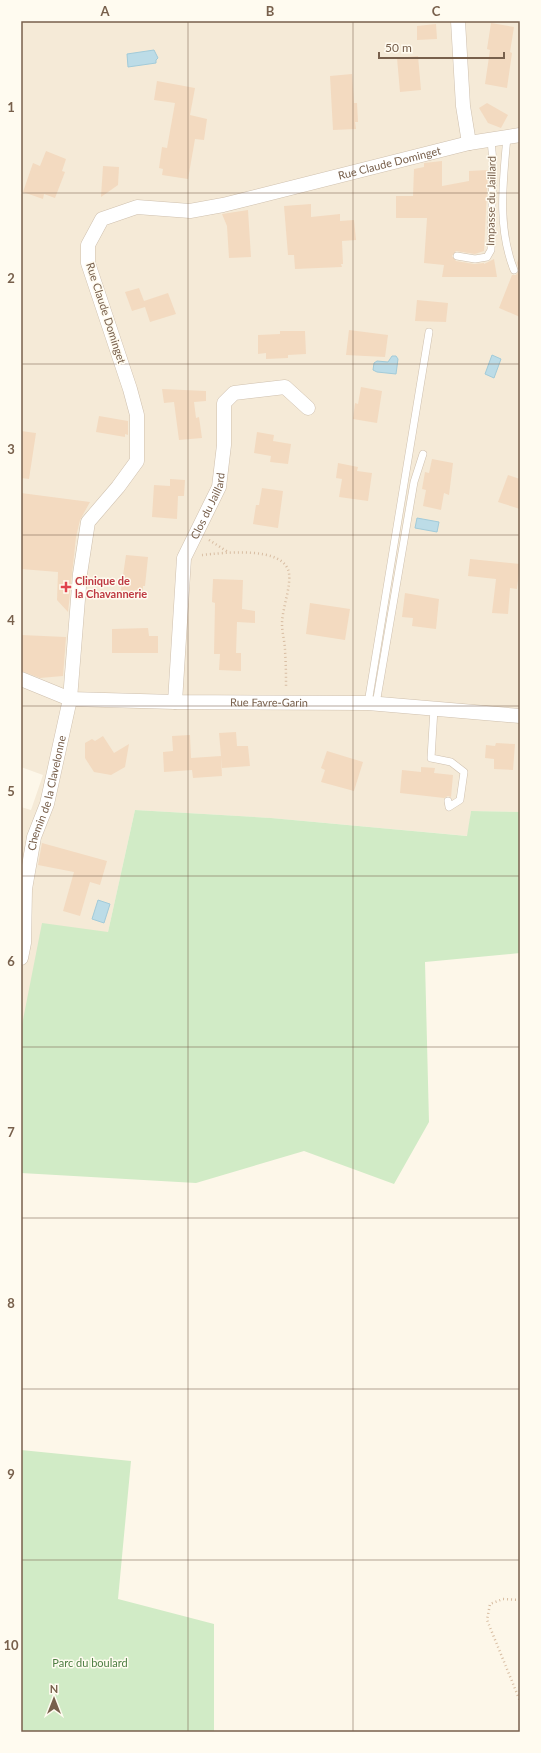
<svg xmlns="http://www.w3.org/2000/svg" width="541" height="1753" viewBox="0 0 541 1753" font-family="Lato,sans-serif">
  <style>
    .residential { fill: #f5ead7 }
    .green { fill: #d1ebc6 }
    .water { fill: #bcdce7; stroke: #a2cbd9 }
    .building { fill: #f3dac0 }
    .lines { fill: none; stroke-linecap: round; stroke-linejoin: round }
    .service-casing { stroke: #cfc0ae; stroke-width: 8 }
    .minor-casing { stroke: #cfc0ae; stroke-width: 15 }
    .path { stroke: #d8bda2; stroke-width: 2.5; stroke-dasharray: 1 3; stroke-linecap: butt }
    .service { stroke: #fff; stroke-width: 7 }
    .minor { stroke: #fff; stroke-width: 14 }
    .grid { fill: none; stroke: #78604c; stroke-width: 1; stroke-opacity: 0.55 }
    .health-dot { fill: #e0444e; stroke: #fffbf0; stroke-width: 1.5 }
    .labels { text-anchor: middle; stroke-width: 3; stroke-linejoin: round; paint-order: stroke }
    .street-label { font-size: 11px; fill: #78604c; stroke: #fffbf0 }
    .health-label { font-size: 11px; font-weight: bold; fill: #be3a42; stroke: #fffbf0; text-anchor: start }
    .park-label { font-size: 11px; fill: #4e7e43; stroke: #fffbf0 }
    .neatline { fill: none; stroke: #78604c; stroke-width: 1.5 }
    .grid-label { font-size: 13px; text-anchor: middle; font-weight: bold; fill: #78604c }
  </style>
  <rect width="100%" height="100%" fill="#fdf7e9"/>
  <!-- residential -->
  <path class="residential" d="M 21,21 L 520,21 L 520,812 L 471,811 L 468,836 L 271,818 L 135,810 L 108,932 L 21,1030 L 21,807 L 31,810 L 43,775 L 21,767 Z"/>
  <!-- green -->
  <g class="green">
    <path d="M 135,810 L 271,818 L 467,836 L 471,811 L 520,812 L 520,953 L 425,962 L 429,1122 L 394,1184 L 304,1151 L 196,1183 L 21,1173 L 21,1030 L 42,923 L 108,932 Z"/>
    <path d="M 21,1450 L 131,1461 L 118,1599 L 214,1624 L 214,1732 L 21,1732 Z"/>
  </g>
  <!-- water -->
  <g class="water">
    <path d="M 154,50 L 158,58 L 156,60 L 156,63 L 128,67 L 127,54 Z"/>
    <path d="M 492,355 L 501,359 L 494,378 L 485,374 Z"/>
    <path d="M 392,356 L 396,356 L 398,359 L 396,374 L 377,372 L 373,370 L 374,363 L 377,361 L 388,362 Z"/>
    <path d="M 417,518 L 439,522 L 437,532 L 415,528 Z"/>
    <path d="M 98,900 L 110,904 L 104,923 L 92,919 Z"/>
  </g>
  <!-- building -->
  <g class="building">
    <path d="M 491,23 L 514,27 L 510,52 L 512,53 L 507,88 L 485,84 L 490,50 L 487,49 Z"/>
    <path d="M 436,24 L 437,39 L 417,40 L 417,26 Z"/>
    <path d="M 418,56 L 421,90 L 400,92 L 397,58 Z"/>
    <path d="M 352,74 L 354,103 L 357,103 L 358,122 L 355,122 L 356,129 L 333,130 L 330,76 Z"/>
    <path d="M 157,81 L 195,88 L 190,115 L 207,119 L 204,140 L 195,139 L 188,179 L 162,175 L 163,169 L 159,168 L 162,147 L 167,148 L 175,103 L 154,100 Z"/>
    <path d="M 487,103 L 508,115 L 501,128 L 488,123 L 479,108 Z"/>
    <path d="M 46,151 L 66,159 L 62,171 L 65,172 L 55,198 L 44,194 L 43,199 L 23,192 L 33,163 L 40,166 Z"/>
    <path d="M 442,161 L 442,186 L 469,181 L 469,171 L 488,170 L 484,251 L 475,254 L 456,251 L 452,256 L 456,261 L 474,264 L 484,263 L 484,264 L 494,259 L 497,277 L 442,277 L 444,265 L 424,263 L 427,218 L 396,218 L 396,196 L 413,196 L 414,169 L 424,167 L 424,163 Z"/>
    <path d="M 103,166 L 119,167 L 118,185 L 101,197 Z"/>
    <path d="M 311,204 L 311,217 L 340,214 L 340,221 L 354,220 L 356,240 L 342,241 L 343,264 L 341,264 L 342,267 L 295,269 L 294,255 L 288,255 L 284,206 Z"/>
    <path d="M 248,210 L 251,257 L 229,258 L 227,226 L 222,214 Z"/>
    <path d="M 519,257 L 520,258 L 520,317 L 499,308 L 512,275 L 516,275 L 519,271 L 517,263 Z"/>
    <path d="M 139,288 L 144,301 L 168,293 L 176,314 L 150,322 L 145,307 L 132,311 L 125,292 Z"/>
    <path d="M 417,300 L 448,303 L 446,322 L 415,321 Z"/>
    <path d="M 349,330 L 388,335 L 385,357 L 346,355 Z"/>
    <path d="M 280,331 L 305,331 L 306,354 L 288,355 L 288,358 L 266,359 L 266,353 L 258,354 L 258,335 L 280,334 Z"/>
    <path d="M 361,387 L 382,391 L 377,423 L 353,419 L 355,403 L 358,404 Z"/>
    <path d="M 162,389 L 206,391 L 206,401 L 194,402 L 196,418 L 199,417 L 202,438 L 179,440 L 174,402 L 164,403 Z"/>
    <path d="M 99,416 L 128,421 L 128,435 L 125,434 L 125,437 L 96,432 Z"/>
    <path d="M 21,431 L 36,433 L 29,479 L 21,478 Z"/>
    <path d="M 257,432 L 274,435 L 273,441 L 291,444 L 288,464 L 270,462 L 271,456 L 254,453 Z"/>
    <path d="M 432,459 L 453,463 L 449,495 L 444,493 L 441,510 L 423,506 L 426,490 L 422,489 L 425,472 L 429,473 Z"/>
    <path d="M 338,463 L 358,467 L 357,471 L 372,473 L 368,501 L 339,497 L 342,479 L 336,478 Z"/>
    <path d="M 508,475 L 520,479 L 520,509 L 498,502 Z"/>
    <path d="M 170,479 L 185,480 L 184,496 L 178,496 L 177,519 L 152,517 L 154,485 L 170,486 Z"/>
    <path d="M 262,488 L 283,491 L 278,528 L 253,524 L 256,505 L 259,505 Z"/>
    <path d="M 21,493 L 90,502 L 80,520 L 76,537 L 68,612 L 57,600 L 58,572 L 21,569 Z"/>
    <path d="M 126,555 L 148,557 L 145,586 L 143,586 L 142,598 L 120,596 Z"/>
    <path d="M 470,559 L 520,564 L 517,589 L 510,588 L 508,614 L 492,613 L 496,579 L 468,576 Z"/>
    <path d="M 213,579 L 243,580 L 242,609 L 255,611 L 255,623 L 237,622 L 236,653 L 241,653 L 241,671 L 219,670 L 220,654 L 214,654 L 215,603 L 212,602 Z"/>
    <path d="M 405,593 L 439,599 L 436,629 L 412,626 L 413,618 L 402,617 Z"/>
    <path d="M 310,603 L 350,609 L 345,640 L 306,634 Z"/>
    <path d="M 148,628 L 149,636 L 158,636 L 158,653 L 112,653 L 112,629 Z"/>
    <path d="M 21,635 L 66,637 L 63,676 L 40,678 L 21,671 Z"/>
    <path d="M 236,732 L 237,746 L 248,746 L 250,766 L 222,768 L 221,757 L 222,776 L 193,778 L 192,770 L 164,772 L 163,752 L 173,751 L 172,736 L 190,735 L 191,758 L 221,756 L 219,733 Z"/>
    <path d="M 103,736 L 114,753 L 129,744 L 125,767 L 111,775 L 94,772 L 85,758 L 85,743 L 92,739 L 95,741 Z"/>
    <path d="M 496,743 L 515,744 L 513,770 L 494,769 L 494,759 L 485,758 L 486,745 L 495,746 Z"/>
    <path d="M 327,751 L 363,762 L 354,791 L 321,782 L 325,770 L 321,768 Z"/>
    <path d="M 421,767 L 435,768 L 434,773 L 453,775 L 451,797 L 448,796 L 444,798 L 400,793 L 402,770 L 421,772 Z"/>
    <path d="M 42,843 L 107,861 L 100,885 L 90,882 L 80,916 L 63,911 L 74,872 L 38,865 Z"/>
  </g>
  <g class="lines">
    <defs>
      <g id="service">
        <path d="M 507,137 C 503,182 497,227 514,270"/>
        <path d="M 457,256 L 475,259 L 487,257 L 491,250 L 493,162 L 491,140"/>
        <path d="M 368,703 L 429,332"/>
        <path d="M 376,704 L 414,482 L 423,454"/>
        <path d="M 434,709 L 431,758 L 451,762 L 464,772 L 460,800 L 449,807 L 448,801"/>
      </g>
      <g id="minor">
        <path d="M 458,21 L 463,106 L 469,143"/>
        <path id="s1" d="M 21,679 L 70,699 L 175,702 L 368,703 L 520,716"/>
        <path id="s2" d="M 175,702 L 184,558 L 219,487 L 224,445 L 224,403 L 234,393 L 285,387 L 308,408"/>
        <path id="s3" d="M 21,958 L 24,943 L 25,889 L 34,837 L 47,804 L 70,699 L 80,574 L 88,522 L 118,487 L 137,461 L 137,415 L 130,389 L 88,263 L 88,245 L 102,219 L 137,207 L 190,211 L 223,205 L 469,143 L 520,135"/>
      </g>
    </defs>
    <!-- service casing -->
    <use href="#service" class="service-casing"/>
    <!-- minor casing -->
    <use href="#minor" class="minor-casing"/>
    <!-- path -->
    <g class="path">
      <path d="M 209,540 L 228,552"/>
      <path d="M 202,555 C 222,553 284,545 289,573 C 291,588 282,609 282,624 C 282,633 285,642 285,651 C 286,664 286,676 286,688"/>
      <path d="M 520,1600 L 503,1599 L 490,1604 L 487,1620 L 520,1701"/>
    </g>
    <!-- service -->
    <use href="#service" class="service"/>
    <!-- minor -->
    <use href="#minor" class="minor"/>
  </g>
  <!-- grid -->
  <path class="grid" d="M 188,21 L 188,1732M 353,21 L 353,1732M 21,193 L 520,193M 21,364 L 520,364M 21,535 L 520,535M 21,706 L 520,706M 21,876 L 520,876M 21,1047 L 520,1047M 21,1218 L 520,1218M 21,1389 L 520,1389M 21,1560 L 520,1560"/>
  <!-- markers -->
  <path class="health-dot" d="M64 581h4v4h4v4h-4v4h-4v-4h-4v-4h4z"/>
  <g class="labels">
    <!-- street labels -->
    <g class="street-label">
      <text dy="4" stroke="none"><textPath href="#s3" startOffset="1070">Rue Claude Dominget</textPath></text>
      <text transform="translate(491 201) rotate(-89)" y="4">Impasse du Jaillard</text>
      <text transform="translate(106 313) rotate(72)" y="4">Rue Claude Dominget</text>
      <text dy="4" stroke="none"><textPath href="#s2" startOffset="202">Clos du Jaillard</textPath></text>
      <text dy="4" stroke="none"><textPath href="#s1" startOffset="252">Rue Favre-Garin</textPath></text>
      <text dy="4" stroke="none"><textPath href="#s3" startOffset="168">Chemin de la Clavelonne</textPath></text>
    </g>
    <!-- health labels -->
    <g class="health-label">
      <text x="75" y="585">Clinique de<tspan x="75" dy="13">la Chavannerie</tspan></text>
    </g>
    <!-- park labels -->
    <g class="park-label">
      <text x="90" y="1667">Parc du boulard</text>
    </g>
  </g>
  <!-- border -->
  <rect width="541" height="1753" fill="none" stroke="#fffbf0" stroke-width="44"/>
  <!-- north arrow -->
  <g transform="translate(54 1699)" stroke="#fffbf0" stroke-width="3" paint-order="stroke">
  <path d="M0-3L7 15L0 10L-7 15Z" fill="#78604c"/>
  <text y="-6" font-size="11" font-weight="bold" text-anchor="middle" fill="#78604c">N</text>
  </g>
  <!-- scale -->
  <path d="M379 52v6h125v-6" fill="none" stroke="#78604c" stroke-width="2"/>
  <text x="385" y="52" font-size="12" fill="#78604c" stroke="#fffbf0" stroke-width="3" paint-order="stroke">50 m</text>
  <rect x="22" y="22" width="497" height="1709" class="neatline"/>
  <g class="grid-label">
    <text x="105" y="16">A</text>
    <text x="270" y="16">B</text>
    <text x="436" y="16">C</text>
    <text x="11" y="112">1</text>
    <text x="11" y="283">2</text>
    <text x="11" y="454">3</text>
    <text x="11" y="625">4</text>
    <text x="11" y="796">5</text>
    <text x="11" y="966">6</text>
    <text x="11" y="1137">7</text>
    <text x="11" y="1308">8</text>
    <text x="11" y="1479">9</text>
    <text x="11" y="1650">10</text>
  </g>
</svg>
